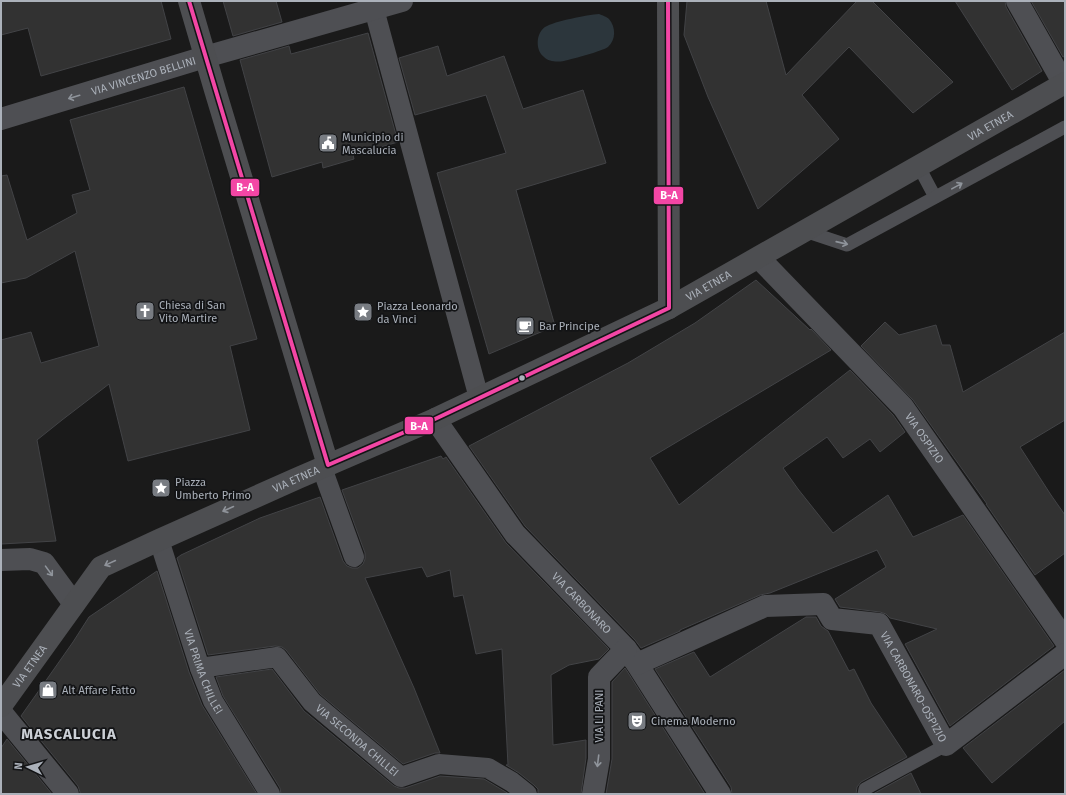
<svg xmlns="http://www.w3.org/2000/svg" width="1066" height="795" viewBox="0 0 1066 795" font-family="'Fira Sans',sans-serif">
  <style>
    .water { fill: #2c363c }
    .building { fill: #323232; stroke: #424346 }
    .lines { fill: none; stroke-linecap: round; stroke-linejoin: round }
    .service { stroke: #4e4f53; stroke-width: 13 }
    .pedestrian { stroke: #4e4f53; stroke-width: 20 }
    .minor { stroke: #4e4f53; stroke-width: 22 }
    .secondary { stroke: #4d4e51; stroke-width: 22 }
    .bus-1-casing { stroke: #131416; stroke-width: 7 }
    .bus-1 { stroke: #f346a5; stroke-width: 4 }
    .oneway { stroke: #8f949b }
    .oneway2 { stroke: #8f939a }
    .bus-dot { fill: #abb1ba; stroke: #131416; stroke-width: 1.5 }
    .labels { text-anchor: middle; stroke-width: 3.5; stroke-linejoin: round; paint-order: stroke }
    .street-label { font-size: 11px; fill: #abb1ba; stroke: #131416 }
    .poi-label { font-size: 11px; fill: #abb1ba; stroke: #131416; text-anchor: start }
    .district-label { font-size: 15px; font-weight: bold; letter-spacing: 1px; fill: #ccd0d6; stroke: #131416 }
    .line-badge { stroke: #131416; stroke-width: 1.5 }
    .badge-label { font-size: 11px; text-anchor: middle; font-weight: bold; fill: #fff }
  </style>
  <rect width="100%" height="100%" fill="#1a1a1a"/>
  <!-- water -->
  <path class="water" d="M 599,14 C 602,15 607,17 609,19 C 616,27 616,40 608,47 C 603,51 572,59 564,61 C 557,62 549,62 544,57 C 535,50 536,33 545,27 C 555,21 587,15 599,14 Z"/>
  <!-- building -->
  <g class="building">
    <path d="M 1,1 L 161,1 L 171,39 L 41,76 L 28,28 L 1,35 Z"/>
    <path d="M 223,1 L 276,1 L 282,22 L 233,36 Z"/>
    <path d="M 687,1 L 766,1 L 786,75 L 857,1 L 872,1 L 953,82 L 913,113 L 849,47 L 802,95 L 839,139 L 758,209 L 708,97 L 684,35 Z"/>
    <path d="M 955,1 L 1005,1 L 1006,7 L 1042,71 L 1012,90 Z"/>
    <path d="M 1031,1 L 1065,1 L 1065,56 L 1063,57 Z"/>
    <path d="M 368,33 L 398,142 L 353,155 L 354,159 L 323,168 L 322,162 L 272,177 L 240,60 L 289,46 L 291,54 Z"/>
    <path d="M 438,46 L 447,76 L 504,56 L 523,109 L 583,90 L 606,163 L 516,190 L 555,326 L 489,354 L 437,173 L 506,153 L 486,95 L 415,115 L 399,58 Z"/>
    <path d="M 184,87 L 257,339 L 230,346 L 250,430 L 128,461 L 109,384 L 62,420 L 37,440 L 56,541 L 1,544 L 1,340 L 31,332 L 41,363 L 99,346 L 75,251 L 26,278 L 1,283 L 1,176 L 7,175 L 27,240 L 77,213 L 72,195 L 90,190 L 70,120 Z"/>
    <path d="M 756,280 L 810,330 L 811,329 L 831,350 L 650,458 L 679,505 L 850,370 L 893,415 L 905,432 L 880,452 L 870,439 L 843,458 L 827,437 L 783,468 L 798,489 L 833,533 L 888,495 L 913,537 L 963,515 L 1054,646 L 950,726 L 905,644 L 937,629 L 890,618 L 886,614 L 880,612 L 840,607 L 835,599 L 886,567 L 877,550 L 770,593 L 760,595 L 680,630 L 680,631 L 641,648 L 635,640 L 525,526 L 469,446 L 628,363 L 695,323 Z"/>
    <path d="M 885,322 L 899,335 L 936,325 L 942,345 L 950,345 L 963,392 L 1065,332 L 1065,420 L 1020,447 L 1051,495 L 1065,515 L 1065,553 L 1035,575 L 986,504 L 987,504 L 913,400 L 861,346 Z"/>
    <path d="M 441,456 L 443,459 L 446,457 L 506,543 L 609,649 L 599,659 L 569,665 L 551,675 L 553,745 L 586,740 L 586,758 L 581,794 L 538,794 L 538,789 L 534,785 L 519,773 L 506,765 L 508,765 L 502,649 L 476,654 L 463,595 L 454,597 L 450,570 L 427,577 L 422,567 L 365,578 L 414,688 L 440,753 L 435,753 L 403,764 L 320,694 L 286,650 L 282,647 L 275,646 L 208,655 L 177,558 L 181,555 L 260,518 L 320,497 L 343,561 L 347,566 L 352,568 L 358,568 L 363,564 L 365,559 L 365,553 L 342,490 Z"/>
    <path d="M 157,571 L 189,672 L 202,705 L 257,794 L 80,794 L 80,792 L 78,786 L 21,716 L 73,642 L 89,617 Z"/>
    <path d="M 806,617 L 816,617 L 821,626 L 825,629 L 828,631 L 849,671 L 854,669 L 871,703 L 907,757 L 861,782 L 857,787 L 856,794 L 732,794 L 731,787 L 655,669 L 694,652 L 710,677 Z"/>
    <path d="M 625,668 L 627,671 L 705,794 L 606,794 L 612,759 L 612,682 Z"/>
    <path d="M 272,669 L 304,711 L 394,786 L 399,788 L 405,788 L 440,776 L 484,779 L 509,794 L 281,794 L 280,788 L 223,696 L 216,677 Z"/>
    <path d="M 1065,670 L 1065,721 L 992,783 L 963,748 Z"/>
    <path d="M 7,739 L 52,794 L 1,794 L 1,748 Z"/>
    <path d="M 911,773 L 921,794 L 873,794 Z"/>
  </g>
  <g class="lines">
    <!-- service -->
    <g class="service">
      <path d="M 919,167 L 935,197"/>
      <path d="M 805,231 L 847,245 L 1065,127"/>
      <path d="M 864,794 L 865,789 L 946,745"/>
    </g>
    <!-- pedestrian -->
    <g class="pedestrian">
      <path d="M 374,9 L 479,398"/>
      <path d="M 322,468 L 354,557"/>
      <path id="s1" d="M 159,540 L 200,668 L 213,701 L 270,794"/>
      <path id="s2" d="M 200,668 L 277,657 L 312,702 L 401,777 L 439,764 L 488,768 L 512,782 L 527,794"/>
    </g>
    <!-- minor -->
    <g class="minor">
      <path d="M 1017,1 L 1064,84"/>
      <path id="s3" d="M 1,119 L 205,57 L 402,1"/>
      <path id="s4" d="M 759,258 L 903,407 L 1065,640"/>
      <path id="s5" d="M 435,419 L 515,534 L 626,649 L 637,664 L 720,794"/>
      <path d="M 1,560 L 30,559 L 44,563 L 74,604"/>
      <path id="s6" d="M 637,664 L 765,606 L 823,604 L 832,619 L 879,624 L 946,745 L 1065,654"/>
      <path d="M 1,712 L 68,794"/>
      <path d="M 593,794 L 599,759 L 599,677 L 626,649"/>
    </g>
    <!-- secondary -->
    <g class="secondary">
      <path d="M 189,1 L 215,90 L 328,465"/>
      <path d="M 668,1 L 669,308"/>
      <path id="s7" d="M 1,706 L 101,567 L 159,540 L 298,478 L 435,419 L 669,308 L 1065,83"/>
    </g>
    <defs>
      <path id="bus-1" d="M 189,1 L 328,465 L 435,419 L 669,308 L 668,1"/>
    </defs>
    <!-- bus-1 casing -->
    <use href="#bus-1" class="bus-1-casing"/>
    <!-- bus-1 -->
    <use href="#bus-1" class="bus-1"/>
  </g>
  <!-- one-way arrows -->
  <defs><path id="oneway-shaft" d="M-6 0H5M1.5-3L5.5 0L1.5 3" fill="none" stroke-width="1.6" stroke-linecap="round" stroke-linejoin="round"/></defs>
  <g class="oneway">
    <use href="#oneway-shaft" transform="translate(74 97) rotate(163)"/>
    <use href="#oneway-shaft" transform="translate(957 186) rotate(-29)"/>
    <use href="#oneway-shaft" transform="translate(842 243) rotate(13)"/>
    <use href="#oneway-shaft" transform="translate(49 571) rotate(54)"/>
    <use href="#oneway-shaft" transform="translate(598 761) rotate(97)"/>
  </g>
  <g class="oneway2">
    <use href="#oneway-shaft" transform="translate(228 509) rotate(156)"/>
    <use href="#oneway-shaft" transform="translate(110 563) rotate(155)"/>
  </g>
  <!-- icons -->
  <defs>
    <symbol id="civic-square" viewBox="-11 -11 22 22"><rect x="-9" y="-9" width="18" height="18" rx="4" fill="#787c82" stroke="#131416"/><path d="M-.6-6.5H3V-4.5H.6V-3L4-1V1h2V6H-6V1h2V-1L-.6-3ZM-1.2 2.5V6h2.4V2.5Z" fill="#fff"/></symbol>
    <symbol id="church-square" viewBox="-11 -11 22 22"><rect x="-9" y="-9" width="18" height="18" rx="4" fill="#787c82" stroke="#131416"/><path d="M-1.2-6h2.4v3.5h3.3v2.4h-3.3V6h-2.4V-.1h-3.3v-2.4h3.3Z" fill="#fff"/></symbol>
    <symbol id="sight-square" viewBox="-11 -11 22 22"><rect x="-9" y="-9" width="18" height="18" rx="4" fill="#787c82" stroke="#131416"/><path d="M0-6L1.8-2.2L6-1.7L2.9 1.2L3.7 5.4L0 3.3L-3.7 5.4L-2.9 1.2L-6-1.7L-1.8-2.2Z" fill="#fff"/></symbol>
    <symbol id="cafe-square" viewBox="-11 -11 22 22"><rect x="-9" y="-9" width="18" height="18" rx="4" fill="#787c82" stroke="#131416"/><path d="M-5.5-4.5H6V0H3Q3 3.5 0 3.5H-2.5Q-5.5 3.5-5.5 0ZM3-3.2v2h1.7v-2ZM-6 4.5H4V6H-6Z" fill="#fff"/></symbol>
    <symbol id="shop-square" viewBox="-11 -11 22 22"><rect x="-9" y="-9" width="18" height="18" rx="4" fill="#787c82" stroke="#131416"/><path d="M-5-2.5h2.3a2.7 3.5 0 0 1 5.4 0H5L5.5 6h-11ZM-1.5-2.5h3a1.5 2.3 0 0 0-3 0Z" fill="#fff"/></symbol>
    <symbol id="theatre-square" viewBox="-11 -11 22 22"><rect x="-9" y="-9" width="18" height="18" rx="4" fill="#787c82" stroke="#131416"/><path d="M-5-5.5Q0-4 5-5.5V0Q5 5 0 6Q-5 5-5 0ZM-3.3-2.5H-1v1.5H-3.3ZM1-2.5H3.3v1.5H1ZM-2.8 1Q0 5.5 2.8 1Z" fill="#fff"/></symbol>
  </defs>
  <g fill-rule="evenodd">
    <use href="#civic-square" x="317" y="132" width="22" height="22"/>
    <use href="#church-square" x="134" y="300" width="22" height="22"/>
    <use href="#sight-square" x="352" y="301" width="22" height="22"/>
    <use href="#cafe-square" x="514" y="315" width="22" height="22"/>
    <use href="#sight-square" x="150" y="477" width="22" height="22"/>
    <use href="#shop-square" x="37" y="679" width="22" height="22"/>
    <use href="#theatre-square" x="626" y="710" width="22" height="22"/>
  </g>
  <!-- markers -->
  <circle class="bus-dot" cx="522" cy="378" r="3.5"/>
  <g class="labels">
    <!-- street labels -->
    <g class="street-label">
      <text dy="4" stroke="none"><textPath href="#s3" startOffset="149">VIA VINCENZO BELLINI</textPath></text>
      <text dy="4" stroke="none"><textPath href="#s7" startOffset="1165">VIA ETNEA</textPath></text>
      <text dy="4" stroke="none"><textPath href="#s7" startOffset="841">VIA ETNEA</textPath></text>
      <text dy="4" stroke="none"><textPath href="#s4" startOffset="245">VIA OSPIZIO</textPath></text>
      <text dy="4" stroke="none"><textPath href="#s7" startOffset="385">VIA ETNEA</textPath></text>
      <text dy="4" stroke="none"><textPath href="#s5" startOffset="236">VIA CARBONARO</textPath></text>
      <text dy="4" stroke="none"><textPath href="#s7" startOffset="49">VIA ETNEA</textPath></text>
      <text dy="4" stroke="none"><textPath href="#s1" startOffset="139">VIA PRIMA CHILLEI</textPath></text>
      <text dy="4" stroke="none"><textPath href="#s6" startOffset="335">VIA CARBONARO-OSPIZIO</textPath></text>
      <text transform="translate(599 716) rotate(-90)" y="4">VIA LI PANI</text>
      <text dy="4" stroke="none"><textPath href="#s2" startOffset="194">VIA SECONDA CHILLEI</textPath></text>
    </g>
    <!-- poi labels -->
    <g class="poi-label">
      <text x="342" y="141">Municipio di<tspan x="342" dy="13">Mascalucia</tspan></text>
      <text x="159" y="309">Chiesa di San<tspan x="159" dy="13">Vito Martire</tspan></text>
      <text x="377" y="310">Piazza Leonardo<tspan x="377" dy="13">da Vinci</tspan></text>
      <text x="539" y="330">Bar Principe</text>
      <text x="175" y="486">Piazza<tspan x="175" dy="13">Umberto Primo</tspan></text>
      <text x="62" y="694">Alt Affare Fatto</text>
      <text x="651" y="725">Cinema Moderno</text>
    </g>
    <!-- district labels -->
    <g class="district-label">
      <text x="69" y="739">MASCALUCIA</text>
    </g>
  </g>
  <g class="line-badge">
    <rect x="230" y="178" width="30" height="19" rx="4" fill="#f346a5"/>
    <rect x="653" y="186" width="31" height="19" rx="4" fill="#f346a5"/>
    <rect x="404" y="416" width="30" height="19" rx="4" fill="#f346a5"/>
  </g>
  <g class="badge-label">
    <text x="245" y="191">B-A</text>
    <text x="669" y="199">B-A</text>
    <text x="419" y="430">B-A</text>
  </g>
  <!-- border -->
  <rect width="1066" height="795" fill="none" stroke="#abb1ba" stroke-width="4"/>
  <!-- north arrow -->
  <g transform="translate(28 767) rotate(275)" stroke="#131416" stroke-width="3" paint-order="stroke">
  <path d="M0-3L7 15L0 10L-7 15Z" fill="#abb1ba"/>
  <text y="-6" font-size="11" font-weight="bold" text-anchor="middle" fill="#abb1ba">N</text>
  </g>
</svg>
